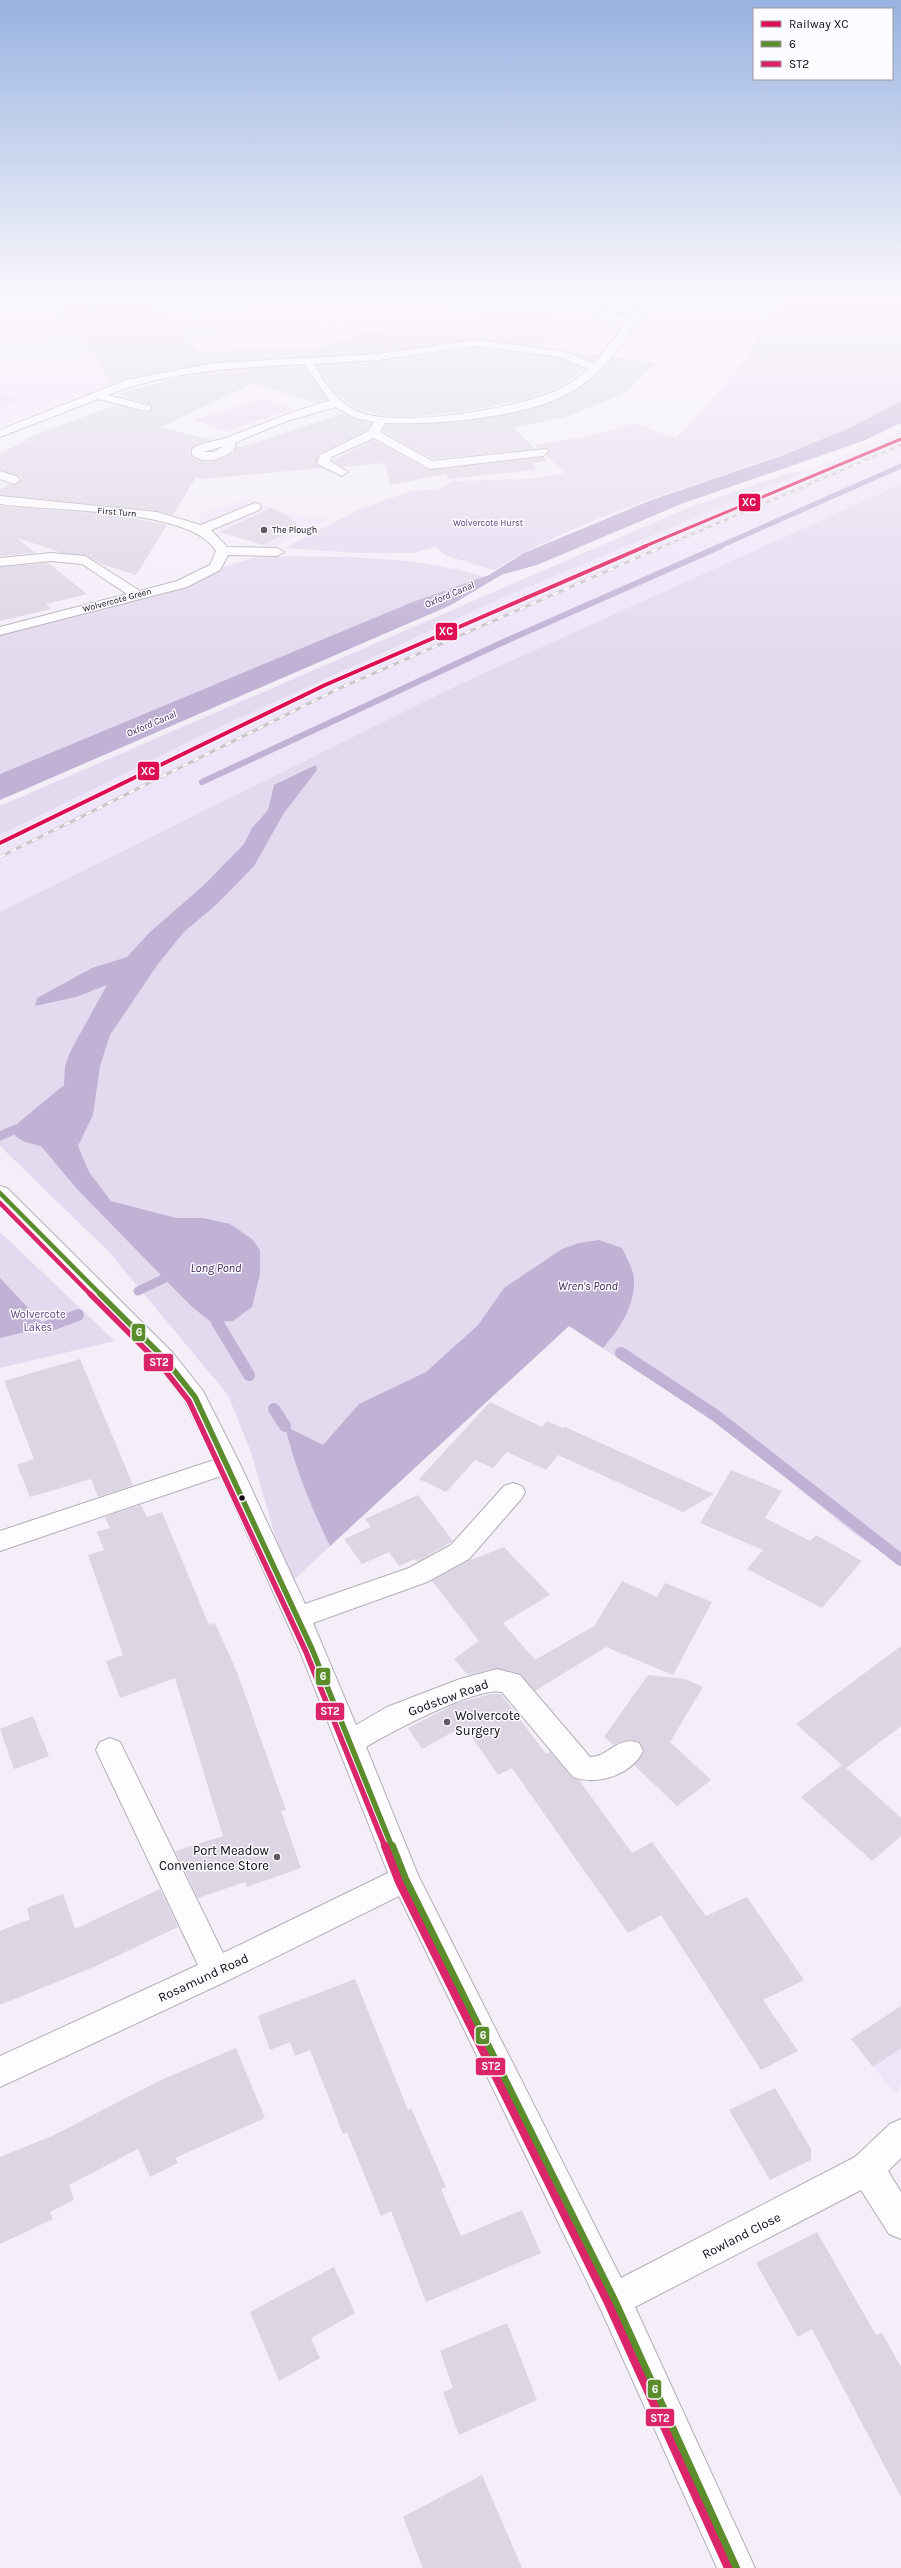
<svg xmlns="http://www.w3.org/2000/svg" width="901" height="2568" viewBox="0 0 901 2568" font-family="Karla,sans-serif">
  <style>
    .built { fill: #eee5f9 }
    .green { fill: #e4daef }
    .water { fill: #c1b1d5 }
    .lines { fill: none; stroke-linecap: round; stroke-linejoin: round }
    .stream-far3 { stroke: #c1b1d5; stroke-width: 5 }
    .stream-far2 { stroke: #c1b1d5; stroke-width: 6 }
    .stream-far1 { stroke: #c1b1d5; stroke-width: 9 }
    .stream { stroke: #c1b1d5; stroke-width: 12 }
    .building { fill: #dcd6e4 }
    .minor-casing { stroke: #b2aeb7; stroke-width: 2 }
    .minor { fill: #fdfcfe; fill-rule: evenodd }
    .rail-far1-casing { stroke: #c8c7c9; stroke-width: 2.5 }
    .rail-casing { stroke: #c8c7c9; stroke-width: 3 }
    .rail-far1 { stroke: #fcfbff; stroke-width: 1.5; stroke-dasharray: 4.5; stroke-linecap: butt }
    .rail { stroke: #fcfbff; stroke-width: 2; stroke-dasharray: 6; stroke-linecap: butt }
    .bus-1-far2-casing { stroke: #fcfbff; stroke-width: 7 }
    .bus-1-far1-casing { stroke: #fcfbff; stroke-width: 8 }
    .bus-1-casing { stroke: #fcfbff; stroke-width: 10 }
    .bus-2-far2-casing { stroke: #fcfbff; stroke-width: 7 }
    .bus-2-far1-casing { stroke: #fcfbff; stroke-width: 8 }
    .bus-2-casing { stroke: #fcfbff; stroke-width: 10 }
    .bus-1-far2 { stroke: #5b8d2d; stroke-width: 4.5 }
    .bus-1-far1 { stroke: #5b8d2d; stroke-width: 5.5 }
    .bus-1 { stroke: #5b8d2d; stroke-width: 8 }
    .bus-2-far2 { stroke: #db256b; stroke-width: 4.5 }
    .bus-2-far1 { stroke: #db256b; stroke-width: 5.5 }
    .bus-2 { stroke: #db256b; stroke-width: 8 }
    .rail-1-far1-casing { stroke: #fcfbff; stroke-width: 4.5 }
    .rail-1-casing { stroke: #fcfbff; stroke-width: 6 }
    .rail-1-far1 { stroke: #df0d52; stroke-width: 3 }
    .rail-1 { stroke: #df0d52; stroke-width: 4 }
    .poi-dot { fill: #5e5a62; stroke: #fcfbff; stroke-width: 1.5 }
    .bus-dot { fill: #0e0b12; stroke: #fcfbff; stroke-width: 1.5 }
    .labels { text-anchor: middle; stroke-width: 3; stroke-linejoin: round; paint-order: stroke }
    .far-street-label { font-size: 9px; fill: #0e0b12; stroke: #fcfbff }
    .far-park-label { font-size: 9px; fill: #634683; stroke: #fcfbff }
    .far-poi-label { font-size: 9px; fill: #0e0b12; stroke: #fcfbff; text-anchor: start }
    .far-water-label { font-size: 10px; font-style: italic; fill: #42255f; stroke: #fcfbff }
    .park-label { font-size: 11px; fill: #634683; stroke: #fcfbff }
    .water-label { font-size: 12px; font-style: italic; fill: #42255f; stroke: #fcfbff }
    .near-street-label { font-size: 13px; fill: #0e0b12; stroke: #fcfbff }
    .near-poi-label { font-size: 13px; fill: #0e0b12; stroke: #fcfbff; text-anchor: start }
    .line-badge { stroke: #fcfbff; stroke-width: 1.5 }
    .badge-label { font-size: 11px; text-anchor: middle; font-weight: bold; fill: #fff }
  </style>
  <rect width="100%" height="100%" fill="#f3eef8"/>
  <!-- built -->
  <g class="built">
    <path d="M 346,298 L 530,298 L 384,317 L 74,352 L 118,381 L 0,426 L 0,346 Z"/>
    <path d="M 901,431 L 901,484 L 460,684 L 0,912 L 0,835 L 209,732 L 502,598 Z"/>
    <path d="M 247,499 L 294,516 L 313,519 L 322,517 L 328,520 L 277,546 L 270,547 L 200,525 L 200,513 Z"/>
    <path d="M 901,2006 L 901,2084 L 896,2094 L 851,2039 Z"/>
  </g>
  <!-- green -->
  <g class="green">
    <path d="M 785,298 L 901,298 L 901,401 C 851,433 795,450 740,469 C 656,497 569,524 494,570 L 447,556 L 435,547 L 414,553 L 355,553 L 284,548 L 360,509 L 411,491 L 440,489 L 453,481 L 527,479 L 565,473 L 535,445 L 594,435 L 634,423 L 676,438 L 750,356 L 744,356 L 787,300 Z"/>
    <path d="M 272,365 L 296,368 L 305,399 L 297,398 L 302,395 L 257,371 L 224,371 L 197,377 L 193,373 Z"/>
    <path d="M 0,394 L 21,400 L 0,408 Z"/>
    <path d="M 264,398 L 294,409 L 225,432 L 195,420 Z"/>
    <path d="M 807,471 L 502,598 L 209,732 L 0,835 L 0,806 L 690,507 L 792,472 Z"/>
    <path d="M 901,484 L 901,1564 L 853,1533 L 732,1434 L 569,1326 L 289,1584 L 251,1452 L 228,1395 L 109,1252 L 0,1146 L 0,912 L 460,684 Z"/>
    <path d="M 270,556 C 340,557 416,555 484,577 L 410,603 L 0,774 L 0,635 L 253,558 Z"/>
    <path d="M 0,1232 L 99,1326 L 115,1341 L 0,1368 Z"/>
  </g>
  <!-- water -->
  <g class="water">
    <path d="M 901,401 L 901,423 L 863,441 L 681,504 L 537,565 L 501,575 L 451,605 L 0,800 L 0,774 L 410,603 L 489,575 L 524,553 L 649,501 L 781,456 L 852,427 Z"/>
    <path d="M 316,765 L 317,770 L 284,813 L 254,866 L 217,904 L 184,932 L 158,964 L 110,1035 L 100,1066 L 93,1115 L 78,1146 L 89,1172 L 111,1201 L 176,1218 L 203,1218 L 230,1224 L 252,1239 L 260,1250 L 260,1274 L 252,1307 L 233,1321 L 211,1322 L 191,1306 L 77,1189 L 41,1146 L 25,1142 L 15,1136 L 18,1123 L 64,1085 L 65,1066 L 70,1052 L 107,985 L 76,997 L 35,1006 L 37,998 L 92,968 L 127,957 L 150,932 L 203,886 L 244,844 L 252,828 L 268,810 L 274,785 Z"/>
    <path d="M 599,1240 L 622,1248 C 626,1257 634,1270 634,1280 C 635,1306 619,1330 603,1348 L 569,1326 L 330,1546 C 311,1507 295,1468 285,1426 L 323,1445 L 359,1404 L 426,1372 L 478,1325 L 504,1288 L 562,1249 L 579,1243 Z"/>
    <path d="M 0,1278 L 46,1327 L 0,1338 Z"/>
  </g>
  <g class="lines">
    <!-- stream-far3 -->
    <path class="stream-far3" d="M 718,547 L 901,466"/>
    <!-- stream-far2 -->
    <path class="stream-far2" d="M 202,782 L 499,644 L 721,546"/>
    <!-- stream-far1 -->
    <g class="stream-far1">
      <path d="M 0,1136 L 16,1129"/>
      <path d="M 138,1291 L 165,1278"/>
    </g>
    <!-- stream -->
    <g class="stream">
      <path d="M 217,1322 L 249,1375"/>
      <path d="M 46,1327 L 78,1315"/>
      <path d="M 621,1353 L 715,1415 L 901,1560"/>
      <path d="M 274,1409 L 285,1426"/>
    </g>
  </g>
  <!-- building -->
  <g class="building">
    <path d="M 127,302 L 143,302 L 199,352 L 321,347 L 363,333 L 422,326 L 473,328 L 483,315 L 517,317 L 547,315 L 544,347 L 476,339 L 378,353 L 213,362 L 126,379 L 111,384 L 100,363 L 60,311 Z"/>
    <path d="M 476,348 L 561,358 L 585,369 L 563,385 L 528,399 L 455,413 L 403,417 L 381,415 L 355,408 L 335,392 L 316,365 L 378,362 Z"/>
    <path d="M 569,352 L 598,355 L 594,361 Z"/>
    <path d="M 613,357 L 656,363 L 625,393 L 565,417 L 514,428 L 535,449 L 432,459 L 382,431 L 386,425 L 457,422 L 535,408 L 577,390 L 594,377 Z"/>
    <path d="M 303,366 L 328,400 L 315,403 L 254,383 L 160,427 L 212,440 L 199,443 L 190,449 L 191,456 L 208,462 L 230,455 L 235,451 L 237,446 L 241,447 L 344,413 L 355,419 L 372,423 L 368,430 L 319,454 L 316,463 L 322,468 L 200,479 L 196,477 L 173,515 L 157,511 L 0,495 L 0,489 L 10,484 L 15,485 L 23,477 L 0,470 L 0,453 L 27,441 L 22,440 L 115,405 L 147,412 L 152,411 L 151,405 L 116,394 L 180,377 Z"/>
    <path d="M 374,440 L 430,470 L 544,457 L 548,461 L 532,463 L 538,469 L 450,479 L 445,474 L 390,485 L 385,463 L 342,467 L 332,460 Z"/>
    <path d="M 0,506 L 117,515 L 167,525 L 136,575 L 101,564 L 85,555 L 63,553 L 17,538 L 35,553 L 0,556 Z"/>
    <path d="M 271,508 L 283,513 L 300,527 L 263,545 L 220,532 Z"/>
    <path d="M 48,563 L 87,594 L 46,604 L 51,609 L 0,621 L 0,567 Z"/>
    <path d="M 80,1359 L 133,1485 L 98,1497 L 91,1479 L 30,1497 L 17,1465 L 34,1459 L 4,1381 Z"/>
    <path d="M 490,1402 L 542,1427 L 547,1421 L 563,1428 L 565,1427 L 714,1494 L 683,1512 L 558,1455 L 546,1470 L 507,1452 L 493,1468 L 475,1460 L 446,1492 L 419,1479 Z"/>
    <path d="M 731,1470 L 782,1491 L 765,1518 L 810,1541 L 816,1535 L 862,1561 L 822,1608 L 747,1569 L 763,1550 L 700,1523 Z"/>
    <path d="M 418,1495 L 453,1541 L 417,1562 L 415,1559 L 399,1566 L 389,1552 L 362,1564 L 344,1539 L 371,1527 L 365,1519 Z"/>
    <path d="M 141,1505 L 147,1517 L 162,1512 L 209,1625 L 215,1623 L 237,1672 L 286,1810 L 281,1811 L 301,1868 L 247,1887 L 245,1882 L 198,1898 L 175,1851 L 223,1836 L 175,1678 L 120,1698 L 106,1661 L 123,1655 L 88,1555 L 104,1550 L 97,1532 L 110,1528 L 105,1517 Z"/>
    <path d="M 504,1547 L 550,1595 L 503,1623 L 535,1660 L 594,1626 L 622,1581 L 657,1597 L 665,1583 L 712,1602 L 673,1675 L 606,1647 L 535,1691 L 520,1674 L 497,1668 L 468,1675 L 454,1659 L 479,1641 L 432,1581 L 468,1561 Z"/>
    <path d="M 901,1646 L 901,1726 L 846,1768 L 901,1818 L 901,1836 L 872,1861 L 801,1797 L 842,1765 L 796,1724 Z"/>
    <path d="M 648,1675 L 685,1679 L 703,1687 L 670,1742 L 711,1780 L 677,1806 L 634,1765 L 644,1752 L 640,1742 L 624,1740 L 613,1745 L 604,1737 Z"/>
    <path d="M 490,1694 L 501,1694 L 546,1754 L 550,1752 L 572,1778 L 579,1780 L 632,1853 L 652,1842 L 706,1916 L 747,1897 L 804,1980 L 763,2000 L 798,2051 L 761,2070 L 661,1915 L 628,1933 L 512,1768 L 498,1775 L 464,1726 L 422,1749 L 408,1728 L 455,1704 Z"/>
    <path d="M 33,1716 L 49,1756 L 14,1769 L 0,1729 Z"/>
    <path d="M 160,1889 L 178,1927 L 96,1966 L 0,2005 L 0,1931 L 30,1919 L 27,1908 L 63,1894 L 75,1929 Z"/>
    <path d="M 355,1979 L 408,2110 L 411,2108 L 446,2187 L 441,2189 L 461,2236 L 522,2210 L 541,2253 L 426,2302 L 391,2211 L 381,2216 L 347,2132 L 343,2134 L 310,2050 L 295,2056 L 290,2042 L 270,2050 L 258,2016 Z"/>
    <path d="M 901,2006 L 901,2048 L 873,2067 L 851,2039 Z"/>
    <path d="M 236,2048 L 265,2118 L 175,2158 L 178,2163 L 150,2177 L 138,2149 L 69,2185 L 74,2200 L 50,2212 L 53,2219 L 0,2244 L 0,2157 L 52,2136 L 161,2080 Z"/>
    <path d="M 775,2088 L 811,2149 L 811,2160 L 770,2180 L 729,2110 Z"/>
    <path d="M 817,2232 L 876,2335 L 882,2333 L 901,2367 L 901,2497 L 812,2329 L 798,2337 L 756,2263 Z"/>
    <path d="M 334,2267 L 355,2313 L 311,2338 L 320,2358 L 279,2381 L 250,2312 Z"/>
    <path d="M 507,2323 L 537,2400 L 459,2435 L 443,2392 L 453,2388 L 440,2351 Z"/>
    <path d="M 482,2475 L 522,2568 L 423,2568 L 403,2517 Z"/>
  </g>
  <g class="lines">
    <defs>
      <g id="minor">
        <path d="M 88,298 L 106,298 L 101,301 Z"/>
        <path d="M 621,305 L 634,308 L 643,314 L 639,319 L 632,321 L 635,325 C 618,350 601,373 576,389 C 532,418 437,425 385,423 L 380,432 L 432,461 L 547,449 L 549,452 L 543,456 L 430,469 L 374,438 L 331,457 L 330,461 L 348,472 L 342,476 L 319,465 L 317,462 L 320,455 L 369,431 L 374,422 L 355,418 L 336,407 L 287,421 L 236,442 L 234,450 C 222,459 204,465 192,455 L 192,449 C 201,442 212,442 223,439 C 259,426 293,410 330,401 L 304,364 C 238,368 170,370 108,395 L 151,406 L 151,410 L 147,411 L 98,399 L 0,437 L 0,430 L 126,380 L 213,363 L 378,354 L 476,340 L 563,351 L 594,363 L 625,325 L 623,322 L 606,320 L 599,313 L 608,307 ZM 621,311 L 632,314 L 626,316 L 611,313 ZM 476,346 L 561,357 L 588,369 C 576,380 563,389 547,394 C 505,410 405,427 362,413 C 340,406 324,383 314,364 L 378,360 ZM 224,446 L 214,452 L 203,452 Z"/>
        <path d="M 0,471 L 18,477 L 20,480 L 14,484 L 0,479 Z"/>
        <path d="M 0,496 L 157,512 L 201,525 L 255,503 L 259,504 L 261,507 L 259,510 L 211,530 L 227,547 L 277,548 L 284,552 L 277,556 L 228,555 L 220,570 L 187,587 L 0,635 L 0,627 L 127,594 L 82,564 L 51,561 L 0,566 L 0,558 L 51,553 L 85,556 L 140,591 L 177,581 L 210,565 L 216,551 C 191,507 50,512 0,504 Z"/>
        <path d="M 0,1186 L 7,1188 L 173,1353 L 203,1391 L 240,1464 L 305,1604 L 409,1568 L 451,1545 L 504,1486 L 513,1483 L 522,1486 L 525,1492 L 522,1498 L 469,1559 L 427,1582 L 313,1623 L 356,1725 L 387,1707 L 460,1679 L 497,1669 L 520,1675 L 590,1757 C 610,1757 616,1735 639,1743 L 643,1751 C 631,1775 598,1786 573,1777 L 502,1692 C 477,1686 389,1733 366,1747 L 418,1875 L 621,2278 L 855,2157 L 890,2124 L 901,2119 L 901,2158 L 888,2171 L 901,2192 L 901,2239 L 889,2234 L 861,2190 L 635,2307 L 755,2568 L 717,2568 L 602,2312 L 399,1896 L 227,1981 L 0,2087 L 0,2056 L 198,1965 L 96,1750 L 100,1742 L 110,1738 L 120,1742 L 223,1953 L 388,1873 L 299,1649 L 221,1476 L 0,1551 L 0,1531 L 214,1460 L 185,1401 L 157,1365 L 0,1205 Z"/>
      </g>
    </defs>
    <!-- minor casing -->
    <use href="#minor" class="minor-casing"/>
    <!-- minor -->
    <use href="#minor" class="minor"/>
    <defs>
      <path id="rail-far1" d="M 662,547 L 901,445"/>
      <path id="rail" d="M 0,857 L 338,689 L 664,546"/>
    </defs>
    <!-- rail-far1 casing -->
    <use href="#rail-far1" class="rail-far1-casing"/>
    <!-- rail casing -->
    <use href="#rail" class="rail-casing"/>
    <!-- rail-far1 -->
    <use href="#rail-far1" class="rail-far1"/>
    <!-- rail -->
    <use href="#rail" class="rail"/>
    <defs>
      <path id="bus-1-far2" d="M 0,1193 L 101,1295"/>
      <path id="bus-1-far1" d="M 100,1294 L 165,1359 L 195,1397 L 312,1649 L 392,1847"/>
      <path id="bus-1" d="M 392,1846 L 405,1879 L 614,2300 L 736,2568"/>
      <path id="bus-2-far2" d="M 0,1203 L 91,1295"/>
      <path id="bus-2-far1" d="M 90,1294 L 160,1364 L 189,1401 L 306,1652 L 385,1847"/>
      <path id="bus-2" d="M 385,1846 L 399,1882 L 608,2303 L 728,2568"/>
    </defs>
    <!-- bus-1-far2 casing -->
    <use href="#bus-1-far2" class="bus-1-far2-casing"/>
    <!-- bus-1-far1 casing -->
    <use href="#bus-1-far1" class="bus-1-far1-casing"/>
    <!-- bus-1 casing -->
    <use href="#bus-1" class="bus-1-casing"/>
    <!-- bus-2-far2 casing -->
    <use href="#bus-2-far2" class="bus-2-far2-casing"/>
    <!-- bus-2-far1 casing -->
    <use href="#bus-2-far1" class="bus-2-far1-casing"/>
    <!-- bus-2 casing -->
    <use href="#bus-2" class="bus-2-casing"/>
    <!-- bus-1-far2 -->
    <use href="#bus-1-far2" class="bus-1-far2"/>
    <!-- bus-1-far1 -->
    <use href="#bus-1-far1" class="bus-1-far1"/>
    <!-- bus-1 -->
    <use href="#bus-1" class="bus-1"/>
    <!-- bus-2-far2 -->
    <use href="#bus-2-far2" class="bus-2-far2"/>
    <!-- bus-2-far1 -->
    <use href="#bus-2-far1" class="bus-2-far1"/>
    <!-- bus-2 -->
    <use href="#bus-2" class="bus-2"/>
    <defs>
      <path id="rail-1-far1" d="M 643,547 L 901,439"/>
      <path id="rail-1" d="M 0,843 L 325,685 L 646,546"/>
    </defs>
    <!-- rail-1-far1 casing -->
    <use href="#rail-1-far1" class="rail-1-far1-casing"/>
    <!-- rail-1 casing -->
    <use href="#rail-1" class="rail-1-casing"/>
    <!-- rail-1-far1 -->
    <use href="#rail-1-far1" class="rail-1-far1"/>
    <!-- rail-1 -->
    <use href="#rail-1" class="rail-1"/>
  </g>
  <!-- sky -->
  <linearGradient id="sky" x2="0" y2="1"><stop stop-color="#98b3e0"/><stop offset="0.45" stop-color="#faf7fc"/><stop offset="1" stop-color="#faf7fc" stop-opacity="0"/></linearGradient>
  <rect width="901" height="657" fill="url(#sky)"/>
  <!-- markers -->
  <g class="poi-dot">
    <circle cx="264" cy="530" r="4"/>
    <circle cx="447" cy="1722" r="4"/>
    <circle cx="277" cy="1857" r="4"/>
  </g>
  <circle class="bus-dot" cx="242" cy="1498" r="3.5"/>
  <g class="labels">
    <!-- far-street labels -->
    <g class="far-street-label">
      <text transform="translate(117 512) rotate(5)" y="3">First Turn</text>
      <text transform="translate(117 600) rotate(-15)" y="3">Wolvercote Green</text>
    </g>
    <!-- far-park labels -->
    <g class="far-park-label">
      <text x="488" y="526">Wolvercote Hurst</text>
    </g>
    <!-- far-poi labels -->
    <g class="far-poi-label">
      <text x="272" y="533">The Plough</text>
    </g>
    <!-- far-water labels -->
    <g class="far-water-label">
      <text transform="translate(449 594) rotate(-23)" y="4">Oxford Canal</text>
      <text transform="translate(151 723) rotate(-23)" y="4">Oxford Canal</text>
    </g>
    <!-- park labels -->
    <g class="park-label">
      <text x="38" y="1318">Wolvercote<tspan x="38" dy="13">Lakes</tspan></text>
    </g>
    <!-- water labels -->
    <g class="water-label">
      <text x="216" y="1272">Long Pond</text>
      <text x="588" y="1290">Wren's Pond</text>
    </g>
    <!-- near-street labels -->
    <g class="near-street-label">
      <text transform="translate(448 1697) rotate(-20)" y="5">Godstow Road</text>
      <text transform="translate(203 1977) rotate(-25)" y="5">Rosamund Road</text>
      <text transform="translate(741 2235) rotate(-27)" y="5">Rowland Close</text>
    </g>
    <!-- near-poi labels -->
    <g class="near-poi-label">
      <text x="455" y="1720">Wolvercote<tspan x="455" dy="15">Surgery</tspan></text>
      <text x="269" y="1855" text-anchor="end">Port Meadow<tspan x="269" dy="15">Convenience Store</tspan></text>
    </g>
  </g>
  <g class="line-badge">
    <rect x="738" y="493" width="23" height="19" rx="4" fill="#df0d52"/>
    <rect x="435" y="622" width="23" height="19" rx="4" fill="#df0d52"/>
    <rect x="137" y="761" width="23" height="20" rx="4" fill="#df0d52"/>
    <rect x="131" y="1323" width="15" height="19" rx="4" fill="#5b8d2d"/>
    <rect x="143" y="1353" width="31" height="19" rx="4" fill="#db256b"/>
    <rect x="315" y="1667" width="16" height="19" rx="4" fill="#5b8d2d"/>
    <rect x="315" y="1702" width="30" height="19" rx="4" fill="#db256b"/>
    <rect x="475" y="2026" width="15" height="19" rx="4" fill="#5b8d2d"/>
    <rect x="475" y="2057" width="31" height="19" rx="4" fill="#db256b"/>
    <rect x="647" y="2379" width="15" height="20" rx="4" fill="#5b8d2d"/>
    <rect x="645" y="2408" width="30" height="19" rx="4" fill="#db256b"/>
  </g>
  <g class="badge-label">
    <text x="749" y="506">XC</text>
    <text x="446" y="635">XC</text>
    <text x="148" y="775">XC</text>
    <text x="139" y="1336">6</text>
    <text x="159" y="1366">ST2</text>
    <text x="323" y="1680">6</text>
    <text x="330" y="1715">ST2</text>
    <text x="483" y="2039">6</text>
    <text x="491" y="2070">ST2</text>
    <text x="655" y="2393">6</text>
    <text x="660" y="2422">ST2</text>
  </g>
  <!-- legend -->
  <rect x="753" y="8" width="140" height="72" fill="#fcfbff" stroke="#9d9ba0"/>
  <rect x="761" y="21" width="20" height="6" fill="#df0d52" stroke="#9d9ba0"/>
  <text x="789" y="28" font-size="12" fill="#0e0b12">Railway XC</text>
  <rect x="761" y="41" width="20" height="6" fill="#5b8d2d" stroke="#9d9ba0"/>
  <text x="789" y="48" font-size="12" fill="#0e0b12">6</text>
  <rect x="761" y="61" width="20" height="6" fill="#db256b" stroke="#9d9ba0"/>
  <text x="789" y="68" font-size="12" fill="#0e0b12">ST2</text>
</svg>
